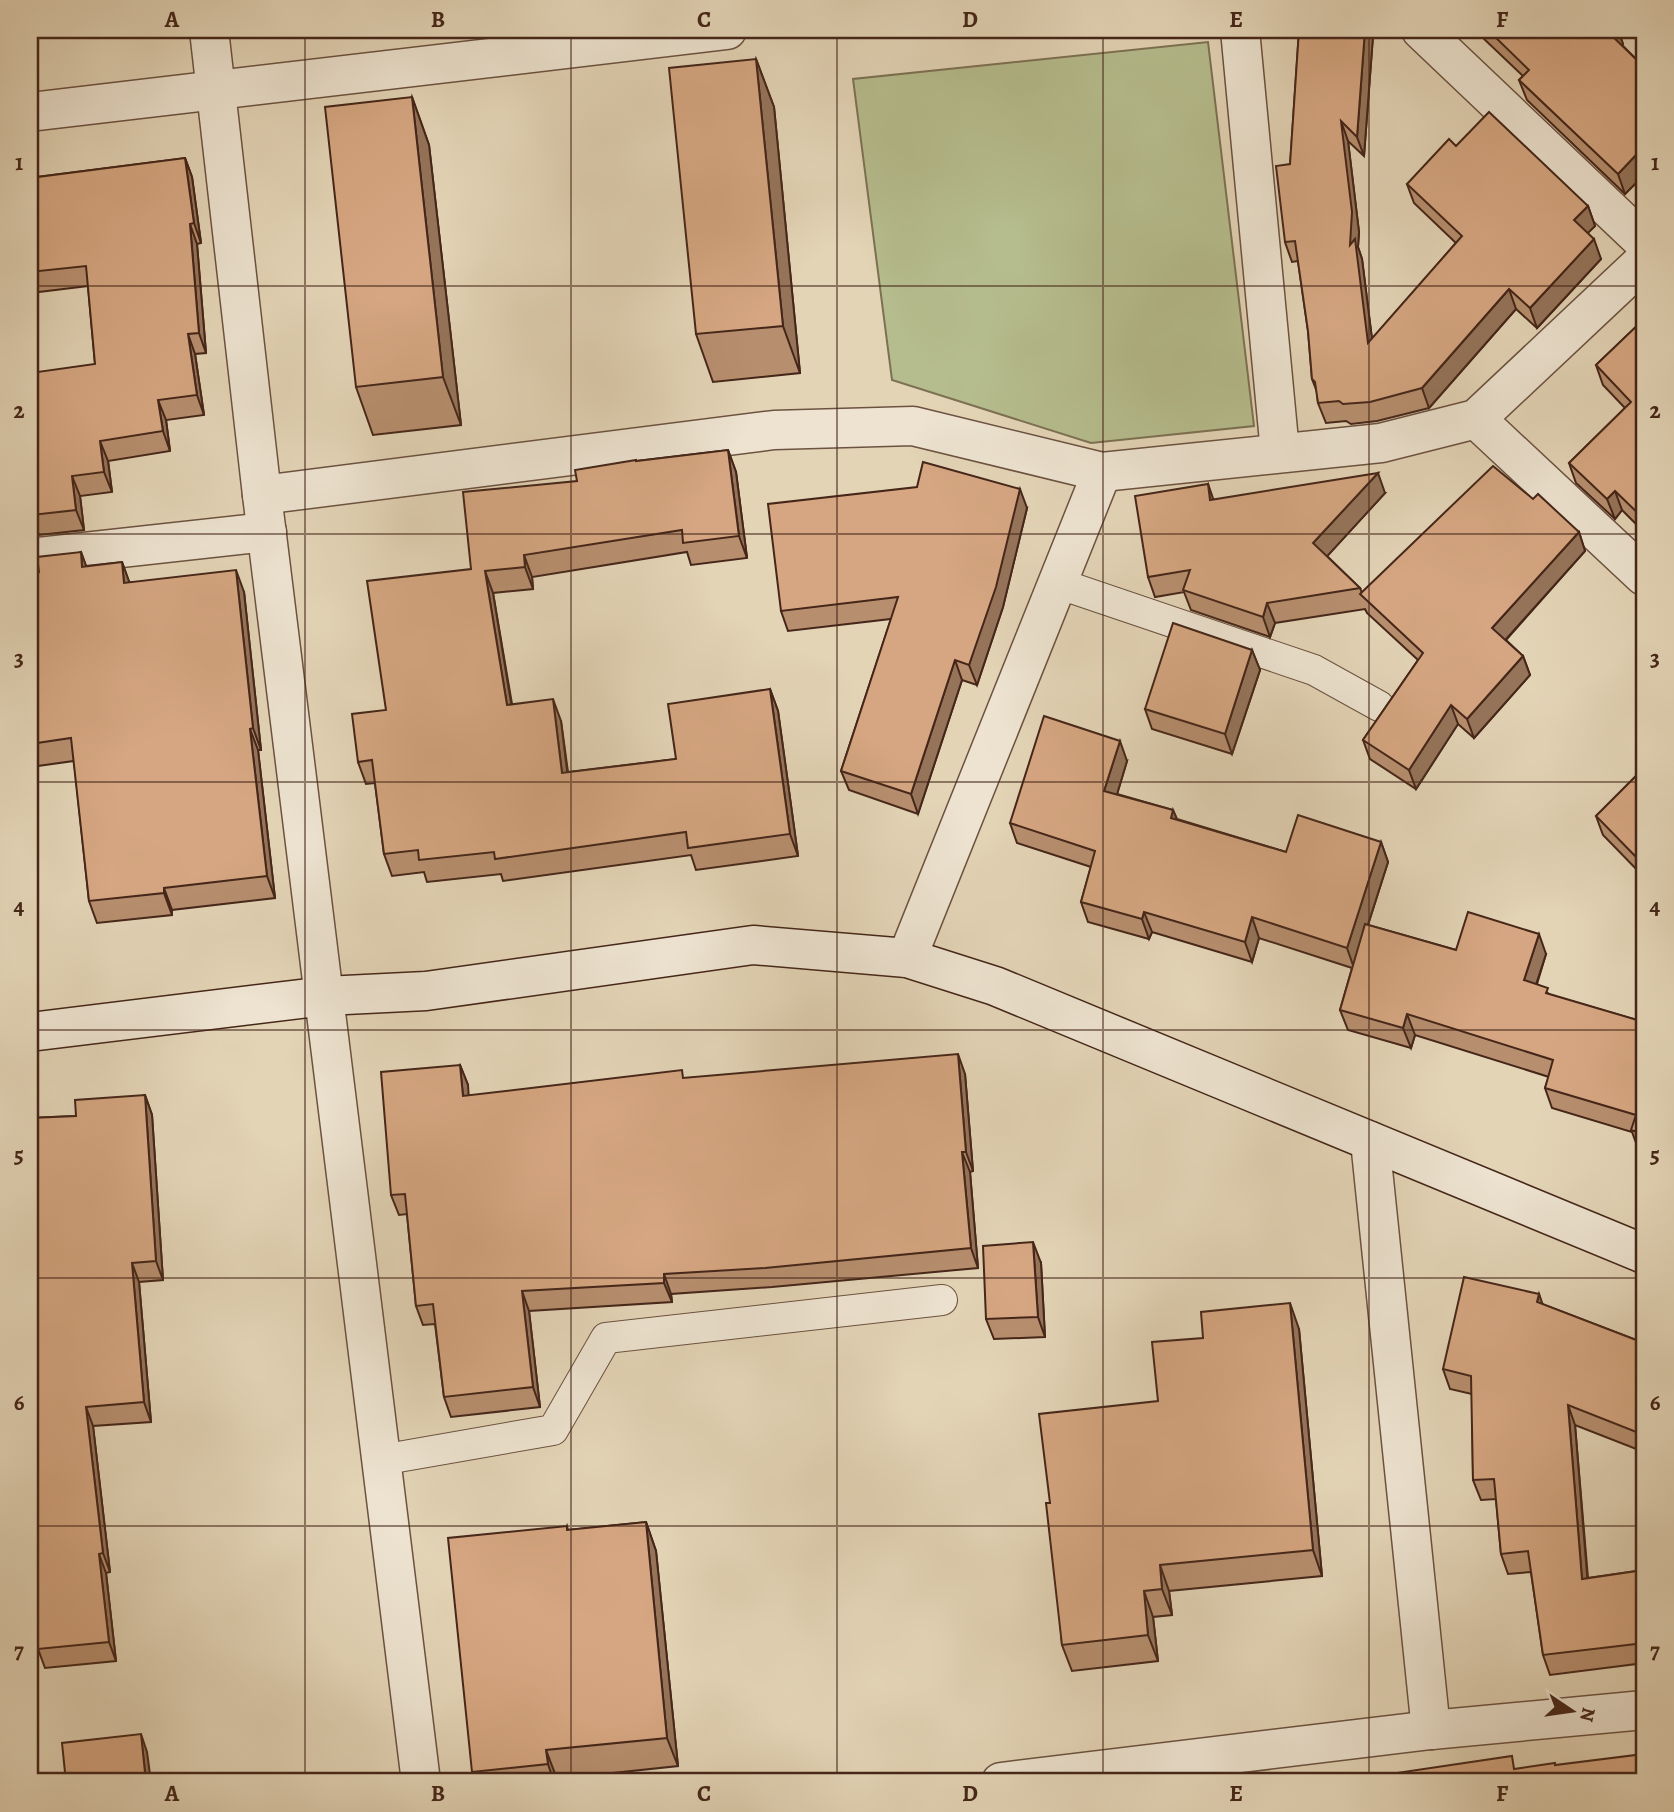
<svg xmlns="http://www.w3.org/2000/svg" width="1674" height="1812" viewBox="0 0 1674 1812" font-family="Alegreya,serif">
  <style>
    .green { fill: #b5bc8d; stroke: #7d7153; stroke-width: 2 }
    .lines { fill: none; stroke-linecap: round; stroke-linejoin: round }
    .lane-casing { stroke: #6c5240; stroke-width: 32 }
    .street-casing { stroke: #6c5240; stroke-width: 41 }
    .secondary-casing { stroke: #452619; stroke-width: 41 }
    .lane { stroke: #ede3d0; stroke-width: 30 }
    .street { stroke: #ede3d0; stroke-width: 38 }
    .secondary { stroke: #ede3d0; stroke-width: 38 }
    .wall { fill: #b78f6f; stroke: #452619; stroke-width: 2 }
    .shaded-wall { fill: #95745a; stroke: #452619; stroke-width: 2 }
    .building { fill: #d5a681; stroke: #452619; stroke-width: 2 }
    .grid { fill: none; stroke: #452619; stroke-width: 2; stroke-opacity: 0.55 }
    .neatline { fill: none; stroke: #452619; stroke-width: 2.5 }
    .grid-label { font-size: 23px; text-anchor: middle; font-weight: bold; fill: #452619 }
  </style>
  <rect width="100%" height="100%" fill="#e3d4b6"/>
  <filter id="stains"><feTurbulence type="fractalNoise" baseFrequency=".00286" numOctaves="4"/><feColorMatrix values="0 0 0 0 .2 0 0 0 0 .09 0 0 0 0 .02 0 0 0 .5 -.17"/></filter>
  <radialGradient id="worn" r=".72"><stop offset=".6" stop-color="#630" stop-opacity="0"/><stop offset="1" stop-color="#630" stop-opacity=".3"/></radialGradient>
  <!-- green -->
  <path class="green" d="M 1208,42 L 1254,426 L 1091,443 L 892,380 L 853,79 Z"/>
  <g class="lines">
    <defs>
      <g id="lane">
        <path d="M 1057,583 L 1314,670 L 1379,706"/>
        <path d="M 381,1460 L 553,1430 L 606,1338 L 942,1300"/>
      </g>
      <g id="street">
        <path d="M 209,30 L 262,495 L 421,1782"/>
        <path d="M 1240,30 L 1280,452"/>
        <path d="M 1421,30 L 1644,242"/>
        <path d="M 30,112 L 727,30"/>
        <path d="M 1476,419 L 1644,576"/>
        <path d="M 262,495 L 774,430 L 913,426 L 1102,472 L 1381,443 L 1476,419 L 1644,261"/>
        <path d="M 30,558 L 267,532"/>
        <path d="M 907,958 L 1102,472"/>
        <path d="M 1370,1141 L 1431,1730"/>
        <path d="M 1001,1782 L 1431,1730 L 1644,1710"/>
      </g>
      <path id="secondary" d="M 30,1032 L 325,996 L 426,991 L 753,945 L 907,958 L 995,986 L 1644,1254"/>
    </defs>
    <!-- lane casing -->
    <use href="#lane" class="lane-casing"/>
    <!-- street casing -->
    <use href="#street" class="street-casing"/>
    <!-- secondary casing -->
    <use href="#secondary" class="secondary-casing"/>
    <!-- lane -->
    <use href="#lane" class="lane"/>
    <!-- street -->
    <use href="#street" class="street"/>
    <!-- secondary -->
    <use href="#secondary" class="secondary"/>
  </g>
  <!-- wall -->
  <g class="wall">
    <path d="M 1299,30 L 1370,30 L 1373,36 L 1364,156 L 1348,141 L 1359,232 L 1358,247 L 1362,259 L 1372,339 L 1456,243 L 1414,203 L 1407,184 L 1456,146 L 1588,206 L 1595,226 L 1587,233 L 1601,259 L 1537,328 L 1516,309 L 1429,408 L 1377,421 L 1351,424 L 1346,421 L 1326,423 L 1318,403 L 1317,392 L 1312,379 L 1308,331 L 1298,261 L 1292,262 L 1285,242 Z"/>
    <path d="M 1480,30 L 1618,30 L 1623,44 L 1622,45 L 1644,67 L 1644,176 L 1644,175 L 1625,194 L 1527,100 L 1519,80 L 1523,76 L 1484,39 Z"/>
    <path d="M 756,59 L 774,107 L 800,373 L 713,382 L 696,334 Z"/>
    <path d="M 412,97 L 429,145 L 461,425 L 373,435 L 356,387 Z"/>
    <path d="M 185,158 L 192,177 L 201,243 L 197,244 L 206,353 L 195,354 L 204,415 L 166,420 L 170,451 L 108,461 L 112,492 L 80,496 L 84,530 L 39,535 L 32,515 L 95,364 L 88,286 L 30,293 L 30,178 Z"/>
    <path d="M 1644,319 L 1644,532 L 1622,510 L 1615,519 L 1576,483 L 1569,463 L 1625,408 L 1603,385 L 1596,365 Z"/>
    <path d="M 728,450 L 736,472 L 747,558 L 691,565 L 687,552 L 532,577 L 533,589 L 493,593 L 512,704 L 561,721 L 568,772 L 676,759 L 770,689 L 778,711 L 798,856 L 696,870 L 691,855 L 503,881 L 501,874 L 427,882 L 424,872 L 392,876 L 384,854 L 375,783 L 366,784 L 358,762 L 386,710 L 471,569 L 577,481 L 637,461 Z"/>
    <path d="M 1208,484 L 1213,500 L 1385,493 L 1327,556 L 1360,588 L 1362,593 L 1533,499 L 1579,532 L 1585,551 L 1506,640 L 1523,656 L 1530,675 L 1474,738 L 1458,724 L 1416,789 L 1370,759 L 1363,740 L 1418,660 L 1367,613 L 1365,609 L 1275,623 L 1270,637 L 1191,610 L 1184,592 L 1155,597 L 1148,577 Z"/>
    <path d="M 1027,508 L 1003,607 L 977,685 L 962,680 L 918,814 L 849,790 L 841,771 L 891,619 L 788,631 L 781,611 Z"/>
    <path d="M 81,552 L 86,566 L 122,562 L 129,582 L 244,592 L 261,750 L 258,750 L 275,898 L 172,910 L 172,915 L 97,923 L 89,901 L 74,761 L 30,767 L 30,573 L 39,572 Z"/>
    <path d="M 1252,650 L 1260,670 L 1232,754 L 1152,729 L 1145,709 Z"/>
    <path d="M 1127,761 L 1117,794 L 1173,810 L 1177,819 L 1286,852 L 1381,842 L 1388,862 L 1368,925 L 1456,950 L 1546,954 L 1537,984 L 1550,995 L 1644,1022 L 1644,1152 L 1639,1151 L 1632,1132 L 1552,1108 L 1545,1088 L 1549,1077 L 1415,1035 L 1411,1048 L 1348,1030 L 1340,1010 L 1352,968 L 1259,938 L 1252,962 L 1152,932 L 1149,939 L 1088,922 L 1081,902 L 1091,867 L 1017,843 L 1010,823 Z"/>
    <path d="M 1644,768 L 1644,877 L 1603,835 L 1596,816 Z"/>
    <path d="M 460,1065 L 468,1085 L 468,1096 L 685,1078 L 965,1074 L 973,1171 L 970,1172 L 978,1268 L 772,1287 L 671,1294 L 672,1302 L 529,1311 L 540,1407 L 451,1417 L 444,1397 L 435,1324 L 423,1325 L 416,1306 L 407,1214 L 399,1215 L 391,1195 Z"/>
    <path d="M 145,1095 L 152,1115 L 163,1280 L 139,1282 L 151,1422 L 93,1426 L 110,1572 L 106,1573 L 116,1661 L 45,1668 L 38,1649 L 31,1581 L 30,1579 L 30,1118 L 76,1116 Z"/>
    <path d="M 1041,1263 L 1045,1337 L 994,1339 L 986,1319 Z"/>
    <path d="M 1539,1294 L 1542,1304 L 1644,1343 L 1644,1452 L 1575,1425 L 1588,1578 L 1644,1570 L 1644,1663 L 1550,1675 L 1543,1655 L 1531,1572 L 1508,1574 L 1501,1554 L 1496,1499 L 1481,1500 L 1473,1480 L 1472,1394 L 1450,1389 L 1443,1369 Z"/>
    <path d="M 1299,1329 L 1322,1576 L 1169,1591 L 1172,1615 L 1153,1617 L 1158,1661 L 1072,1671 L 1062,1645 L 1050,1503 L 1158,1401 L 1203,1338 Z"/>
    <path d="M 646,1522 L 656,1551 L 678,1766 L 557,1779 L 557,1782 L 475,1782 L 472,1772 L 567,1526 L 568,1530 Z"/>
  </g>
  <!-- shaded-wall -->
  <g class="shaded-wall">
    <path d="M 1365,30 L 1370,30 L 1373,36 L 1364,156 L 1357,137 Z"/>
    <path d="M 1610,30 L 1618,30 L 1623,44 L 1615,52 L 1608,32 Z"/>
    <path d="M 756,59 L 774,107 L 800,373 L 783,326 Z"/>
    <path d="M 412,97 L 429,145 L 461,425 L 443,377 Z"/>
    <path d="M 1341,121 L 1348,141 L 1359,232 L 1358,247 L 1362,259 L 1375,363 L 1368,343 L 1350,245 Z"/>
    <path d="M 1636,155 L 1644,175 L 1625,194 L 1618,174 Z"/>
    <path d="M 185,158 L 192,177 L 201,243 L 194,223 Z"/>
    <path d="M 1588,206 L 1595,226 L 1581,240 L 1574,220 Z"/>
    <path d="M 190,224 L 197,244 L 206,353 L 199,333 Z"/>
    <path d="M 1594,239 L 1601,259 L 1537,328 L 1530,308 Z"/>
    <path d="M 1509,289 L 1516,309 L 1429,408 L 1422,388 Z"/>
    <path d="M 188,334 L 195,354 L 204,415 L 197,395 Z"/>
    <path d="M 158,400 L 166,420 L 170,451 L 163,431 Z"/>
    <path d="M 100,441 L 108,461 L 112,492 L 104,472 Z"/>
    <path d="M 728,450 L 736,472 L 747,558 L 739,536 Z"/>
    <path d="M 1378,473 L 1385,493 L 1321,563 L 1313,543 Z"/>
    <path d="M 72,476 L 80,496 L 84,530 L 76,510 Z"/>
    <path d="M 1208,484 L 1215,504 L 1210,500 Z"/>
    <path d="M 1020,489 L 1027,508 L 1003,607 L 977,685 L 969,665 Z"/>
    <path d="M 1615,491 L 1622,510 L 1615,519 L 1607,499 Z"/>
    <path d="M 1579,532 L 1585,551 L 1499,647 L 1492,628 Z"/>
    <path d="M 81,552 L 89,574 L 82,567 Z"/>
    <path d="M 524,555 L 532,577 L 533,589 L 525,567 Z"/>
    <path d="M 122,562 L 130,584 L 124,583 Z"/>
    <path d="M 236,570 L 244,592 L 261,750 L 253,728 Z"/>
    <path d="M 485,571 L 493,593 L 515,727 L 507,705 Z"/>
    <path d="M 1267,603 L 1275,623 L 1270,637 L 1263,617 Z"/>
    <path d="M 1252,650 L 1260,670 L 1232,754 L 1225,734 Z"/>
    <path d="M 1523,656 L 1530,675 L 1474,738 L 1467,719 Z"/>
    <path d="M 955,660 L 962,680 L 918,814 L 911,794 Z"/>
    <path d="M 770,689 L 778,711 L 798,856 L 790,834 Z"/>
    <path d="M 553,699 L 561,721 L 570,795 L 562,773 Z"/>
    <path d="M 1451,705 L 1458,724 L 1416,789 L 1409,770 Z"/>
    <path d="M 250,729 L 258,750 L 275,898 L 267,876 Z"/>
    <path d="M 1120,741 L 1127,761 L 1112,811 L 1104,791 Z"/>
    <path d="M 1173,810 L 1181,830 L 1171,818 Z"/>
    <path d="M 1381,842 L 1388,862 L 1354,968 L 1347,948 Z"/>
    <path d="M 1642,859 L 1644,865 L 1644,872 L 1640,861 Z"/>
    <path d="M 164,888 L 172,910 L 172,915 L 164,893 Z"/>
    <path d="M 1144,912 L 1152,932 L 1149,939 L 1142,919 Z"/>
    <path d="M 1252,917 L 1259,938 L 1252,962 L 1245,942 Z"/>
    <path d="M 1539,934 L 1546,954 L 1531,1000 L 1524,980 Z"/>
    <path d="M 1407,1014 L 1415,1035 L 1411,1048 L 1403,1028 Z"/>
    <path d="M 958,1054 L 965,1074 L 973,1171 L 966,1152 Z"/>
    <path d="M 460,1065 L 468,1085 L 470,1116 L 463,1096 Z"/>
    <path d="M 145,1095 L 152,1115 L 163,1280 L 156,1261 Z"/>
    <path d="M 962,1152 L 970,1172 L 978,1268 L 971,1248 Z"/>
    <path d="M 1033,1242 L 1041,1263 L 1045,1337 L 1038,1317 Z"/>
    <path d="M 132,1263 L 139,1282 L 151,1422 L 144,1402 Z"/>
    <path d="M 664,1274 L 671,1294 L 672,1302 L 664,1283 Z"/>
    <path d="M 522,1291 L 529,1311 L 540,1407 L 533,1387 Z"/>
    <path d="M 1539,1294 L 1546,1314 L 1537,1302 Z"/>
    <path d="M 1290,1303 L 1299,1329 L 1322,1576 L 1313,1550 Z"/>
    <path d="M 1568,1405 L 1575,1425 L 1589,1599 L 1582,1579 Z"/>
    <path d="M 86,1407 L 93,1426 L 110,1572 L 103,1553 Z"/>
    <path d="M 646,1522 L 656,1551 L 678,1766 L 667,1738 Z"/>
    <path d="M 99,1554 L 106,1573 L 116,1661 L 109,1642 Z"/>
    <path d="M 1160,1565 L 1169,1591 L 1172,1615 L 1162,1589 Z"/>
    <path d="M 1144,1591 L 1153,1617 L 1158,1661 L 1148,1635 Z"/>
    <path d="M 141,1734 L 147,1752 L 151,1782 L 146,1782 Z"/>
    <path d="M 546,1750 L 557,1779 L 557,1782 L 554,1782 L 548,1764 Z"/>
  </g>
  <!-- building -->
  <g class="building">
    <path d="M 1299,30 L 1365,30 L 1357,137 L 1341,121 L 1352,212 L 1350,245 L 1355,239 L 1368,343 L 1462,236 L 1407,184 L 1449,139 L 1456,146 L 1489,112 L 1588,206 L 1574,220 L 1594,239 L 1530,308 L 1509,289 L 1422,388 L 1370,402 L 1343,404 L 1339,401 L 1318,403 L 1315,382 L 1312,379 L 1308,331 L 1295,241 L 1285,242 L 1276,166 L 1290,164 Z"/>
    <path d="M 1488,30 L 1610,30 L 1608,32 L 1644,67 L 1644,73 L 1642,76 L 1644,79 L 1644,162 L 1636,155 L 1618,174 L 1519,80 L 1529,70 Z"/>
    <path d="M 756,59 L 783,326 L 696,334 L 669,68 Z"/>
    <path d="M 412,97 L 443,377 L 356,387 L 325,107 Z"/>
    <path d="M 185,158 L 194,223 L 190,224 L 199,333 L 188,334 L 197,395 L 158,400 L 163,431 L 100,441 L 104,472 L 72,476 L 76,510 L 32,515 L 30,496 L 30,373 L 95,364 L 86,266 L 30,272 L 30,178 Z"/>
    <path d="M 1644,319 L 1644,519 L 1615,491 L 1607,499 L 1569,463 L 1631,402 L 1596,365 Z"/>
    <path d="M 728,450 L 739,536 L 683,543 L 682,530 L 524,555 L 525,567 L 485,571 L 507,705 L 553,699 L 562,773 L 676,759 L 668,704 L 770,689 L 790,834 L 688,848 L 686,832 L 495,859 L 494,852 L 419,860 L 418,850 L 384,854 L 372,760 L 358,762 L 352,714 L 386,710 L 367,581 L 471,569 L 463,492 L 577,481 L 575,470 L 636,460 L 636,461 Z"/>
    <path d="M 923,462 L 1020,489 L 996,587 L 969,665 L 955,660 L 911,794 L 841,771 L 898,597 L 781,611 L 768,504 L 917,487 Z"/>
    <path d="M 1493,466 L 1533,499 L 1538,494 L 1579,532 L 1492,628 L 1523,656 L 1467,719 L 1451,705 L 1409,770 L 1363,740 L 1423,653 L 1360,594 Z"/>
    <path d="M 1378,473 L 1313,543 L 1360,588 L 1267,603 L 1263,617 L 1183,590 L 1190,570 L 1148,577 L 1135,496 L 1208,484 L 1210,500 Z"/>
    <path d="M 81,552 L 82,567 L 122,562 L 124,583 L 236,570 L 253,728 L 250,729 L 267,876 L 164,888 L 164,893 L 89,901 L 71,738 L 30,744 L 30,573 L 39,572 L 37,557 Z"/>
    <path d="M 1173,623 L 1252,650 L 1225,734 L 1145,709 Z"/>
    <path d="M 1044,716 L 1120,741 L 1104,791 L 1173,810 L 1171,818 L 1286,852 L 1298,815 L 1381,842 L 1347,948 L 1252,917 L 1245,942 L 1144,912 L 1142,919 L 1081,902 L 1095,851 L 1010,823 Z"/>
    <path d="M 1644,768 L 1644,861 L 1642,859 L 1640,861 L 1596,816 Z"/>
    <path d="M 1468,912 L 1539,934 L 1524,980 L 1548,988 L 1546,993 L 1644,1022 L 1644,1134 L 1631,1130 L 1636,1115 L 1545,1088 L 1553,1060 L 1407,1014 L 1403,1028 L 1340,1010 L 1365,924 L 1456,950 Z"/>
    <path d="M 958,1054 L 966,1152 L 962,1152 L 971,1248 L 765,1268 L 664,1274 L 664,1283 L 522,1291 L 533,1387 L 444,1397 L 433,1304 L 416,1306 L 405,1194 L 391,1195 L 381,1072 L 460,1065 L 463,1096 L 682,1070 L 683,1078 Z"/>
    <path d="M 145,1095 L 156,1261 L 132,1263 L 144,1402 L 86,1407 L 103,1553 L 99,1554 L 109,1642 L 38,1649 L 30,1565 L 30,1118 L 76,1116 L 75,1100 Z"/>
    <path d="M 1033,1242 L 1038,1317 L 986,1319 L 983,1246 Z"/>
    <path d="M 1464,1277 L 1539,1294 L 1537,1302 L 1644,1343 L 1644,1435 L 1568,1405 L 1582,1579 L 1644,1570 L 1644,1643 L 1543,1655 L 1528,1551 L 1501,1554 L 1494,1479 L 1473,1480 L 1471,1376 L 1443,1369 Z"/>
    <path d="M 1290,1303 L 1313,1550 L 1160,1565 L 1162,1589 L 1144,1591 L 1148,1635 L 1062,1645 L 1046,1503 L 1050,1503 L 1039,1414 L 1158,1401 L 1152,1342 L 1203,1338 L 1201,1312 Z"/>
    <path d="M 646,1522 L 667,1738 L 546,1750 L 548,1764 L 472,1772 L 448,1538 L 567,1526 L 567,1530 Z"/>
    <path d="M 141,1734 L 146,1782 L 66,1782 L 62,1743 Z"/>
    <path d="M 1644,1754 L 1644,1782 L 1384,1782 L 1383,1775 L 1512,1756 L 1514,1769 L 1555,1763 L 1555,1765 Z"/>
  </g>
  <!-- grid -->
  <path class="grid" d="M 305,30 L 305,1782M 571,30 L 571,1782M 837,30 L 837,1782M 1103,30 L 1103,1782M 1369,30 L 1369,1782M 30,286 L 1644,286M 30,534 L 1644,534M 30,782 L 1644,782M 30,1030 L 1644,1030M 30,1278 L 1644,1278M 30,1526 L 1644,1526"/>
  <!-- margin -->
  <rect width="1674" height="1812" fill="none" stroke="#e3d4b6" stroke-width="77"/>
  <!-- north arrow -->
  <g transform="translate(1572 1711) rotate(103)" stroke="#ede3d0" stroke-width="5" paint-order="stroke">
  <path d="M0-5L12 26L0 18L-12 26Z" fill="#452619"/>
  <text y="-10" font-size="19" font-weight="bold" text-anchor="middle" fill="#452619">N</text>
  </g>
  <rect x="38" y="38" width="1598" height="1735" class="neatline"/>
  <g class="grid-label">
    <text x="172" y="27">A</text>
    <text x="438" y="27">B</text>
    <text x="704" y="27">C</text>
    <text x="970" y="27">D</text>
    <text x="1236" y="27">E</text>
    <text x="1502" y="27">F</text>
    <text x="19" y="170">1</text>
    <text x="1655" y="170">1</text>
    <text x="19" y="418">2</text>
    <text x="1655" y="418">2</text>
    <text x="19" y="666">3</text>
    <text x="1655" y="666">3</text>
    <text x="19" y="914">4</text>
    <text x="1655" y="914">4</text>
    <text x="19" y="1162">5</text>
    <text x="1655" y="1162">5</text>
    <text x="19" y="1410">6</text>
    <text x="1655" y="1410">6</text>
    <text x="19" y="1658">7</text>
    <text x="1655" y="1658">7</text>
    <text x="172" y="1801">A</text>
    <text x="438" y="1801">B</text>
    <text x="704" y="1801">C</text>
    <text x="970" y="1801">D</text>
    <text x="1236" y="1801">E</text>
    <text x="1502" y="1801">F</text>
  </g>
  <rect width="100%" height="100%" filter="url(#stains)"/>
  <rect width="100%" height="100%" fill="url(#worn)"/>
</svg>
